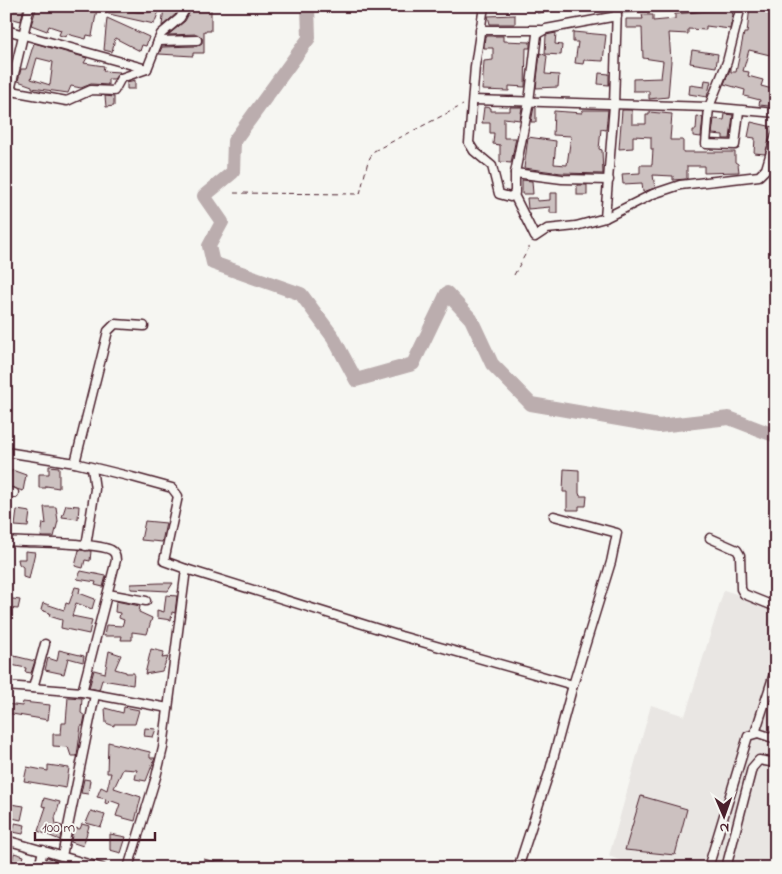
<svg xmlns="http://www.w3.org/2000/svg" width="782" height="874" viewBox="0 0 782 874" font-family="'Indie Flower',sans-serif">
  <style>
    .built { fill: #e9e6e3 }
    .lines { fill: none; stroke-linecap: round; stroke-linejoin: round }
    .river { stroke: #bbadae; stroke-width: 14 }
    .building { fill: #ccc1c0; stroke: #4a1f2b; fill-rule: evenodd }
    .minor-casing { stroke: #4a1f2b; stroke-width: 11 }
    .path { stroke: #4a1f2b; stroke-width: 1; stroke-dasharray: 5 4; stroke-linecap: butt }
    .minor { stroke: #f6f6f2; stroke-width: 8 }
  </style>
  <rect width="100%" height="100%" fill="#f6f6f2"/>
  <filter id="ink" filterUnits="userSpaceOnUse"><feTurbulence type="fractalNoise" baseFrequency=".02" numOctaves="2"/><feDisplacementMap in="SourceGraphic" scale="10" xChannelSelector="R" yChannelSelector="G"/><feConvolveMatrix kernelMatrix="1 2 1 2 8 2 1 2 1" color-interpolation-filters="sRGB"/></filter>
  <g filter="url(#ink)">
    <!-- built -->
    <path class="built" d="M 724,590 L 776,607 L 776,868 L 639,868 L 609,856 L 651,705 L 685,716 Z"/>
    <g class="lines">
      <!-- river -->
      <path class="river" d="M 308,6 L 309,38 L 234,141 L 233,172 L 204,196 L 222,222 L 209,246 L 213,263 L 301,294 L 333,337 L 356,380 L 413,364 L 447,293 L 471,319 L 492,364 L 531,404 L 659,426 L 729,418 L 776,436"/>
    </g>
    <!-- building -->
    <g class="building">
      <path d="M 6,6 L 24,6 L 21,21 L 6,17 Z"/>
      <path d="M 37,6 L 122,6 L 129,11 L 138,12 L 150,12 L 156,7 L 161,6 L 154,24 L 109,14 L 97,9 L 92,36 L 87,35 L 86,39 L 67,34 L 66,37 L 59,35 L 61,30 L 49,26 L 47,31 L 31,25 Z"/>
      <path d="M 164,6 L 180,6 L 176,14 L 162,26 Z"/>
      <path d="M 193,6 L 211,6 L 211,31 L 204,31 L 204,53 L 193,53 L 193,56 L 159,54 L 162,47 L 197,46 L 202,43 L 202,38 L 197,34 L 168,35 L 185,21 Z"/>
      <path d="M 536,6 L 566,6 L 566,10 L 537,13 Z"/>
      <path d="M 750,6 L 773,6 L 770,55 L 749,50 L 743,71 L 749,72 L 748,76 L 763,80 L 761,86 L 776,90 L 776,100 L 771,99 L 769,106 L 759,105 L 760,100 L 744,96 L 745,90 L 724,84 L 731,67 L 731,72 L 736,72 L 744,33 L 747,33 Z"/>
      <path d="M 731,9 L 733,15 L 730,29 L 706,26 L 706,30 L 688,29 L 688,34 L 669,33 L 671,61 L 668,97 L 649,99 L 649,91 L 633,91 L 633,79 L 661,78 L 663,61 L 643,58 L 642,28 L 626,28 L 626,19 L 643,19 L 642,15 L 653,15 L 653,21 L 675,19 L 675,14 Z"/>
      <path d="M 515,15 L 515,24 L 490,24 L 488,16 Z"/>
      <path d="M 107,18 L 149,37 L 146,46 L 142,45 L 140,51 L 115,38 L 112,52 L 104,50 Z"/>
      <path d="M 573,32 L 606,35 L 603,61 L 584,60 L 583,64 L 575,63 L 578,42 L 573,42 Z"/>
      <path d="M 556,33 L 555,44 L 562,45 L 561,55 L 545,54 L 546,35 Z"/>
      <path d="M 485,36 L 503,36 L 503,41 L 530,42 L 530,48 L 526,48 L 525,87 L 509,86 L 509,91 L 482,90 L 484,61 L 493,60 L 493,48 L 484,48 Z"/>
      <path d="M 34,43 L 87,58 L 84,63 L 104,66 L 103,71 L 120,72 L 114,79 L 108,79 L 108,85 L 91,84 L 81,88 L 71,86 L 68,93 L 32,88 L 32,86 L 18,81 L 21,69 L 26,69 ZM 37,58 L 53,62 L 50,85 L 31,79 Z"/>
      <path d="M 692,50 L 718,54 L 716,67 L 690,63 Z"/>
      <path d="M 540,53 L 547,56 L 545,74 L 559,75 L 558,87 L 536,88 Z"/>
      <path d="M 599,73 L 609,74 L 609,85 L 598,84 Z"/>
      <path d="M 135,80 L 135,89 L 127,89 L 127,82 Z"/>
      <path d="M 705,80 L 711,81 L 707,97 L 689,94 L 690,85 L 704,87 Z"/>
      <path d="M 105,96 L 114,97 L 114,106 L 106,107 Z"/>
      <path d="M 484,107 L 491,108 L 491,111 L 510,111 L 510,107 L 522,107 L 520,120 L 504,118 L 504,138 L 516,138 L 511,163 L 500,162 L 500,145 L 493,144 L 494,133 L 490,133 L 490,123 L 482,123 Z"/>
      <path d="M 534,107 L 536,108 L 536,122 L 531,122 Z"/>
      <path d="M 582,110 L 608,110 L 606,130 L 601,129 L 599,149 L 602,150 L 603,174 L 561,173 L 524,168 L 528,137 L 556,141 L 554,164 L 567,165 L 571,136 L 553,135 L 554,111 L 582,113 Z"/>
      <path d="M 622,110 L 632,110 L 632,124 L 646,124 L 646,115 L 649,115 L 649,112 L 672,114 L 670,140 L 683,140 L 683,152 L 735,152 L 735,162 L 738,164 L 739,172 L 704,173 L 704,166 L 687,166 L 687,179 L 673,180 L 673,176 L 653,175 L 655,188 L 643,192 L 642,183 L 623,184 L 622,174 L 640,173 L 640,165 L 652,165 L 653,149 L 651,149 L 651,137 L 633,136 L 633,148 L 619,149 Z"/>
      <path d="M 725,114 L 733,115 L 730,139 L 723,139 L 723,135 L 712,134 L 714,119 L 724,120 Z"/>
      <path d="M 697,116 L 703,117 L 701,137 L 693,136 L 693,130 L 696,130 Z"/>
      <path d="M 751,122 L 773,127 L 765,154 L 754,153 L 755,138 L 748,137 Z"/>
      <path d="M 522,180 L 532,181 L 533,194 L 522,194 Z"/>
      <rect x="577" y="185" width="10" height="10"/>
      <path d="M 550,193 L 557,193 L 557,213 L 550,213 L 550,207 L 528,209 L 527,198 L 537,198 L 537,201 L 550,200 Z"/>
      <path d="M 49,466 L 59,467 L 59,488 L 46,486 L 46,488 L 39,488 L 39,474 L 49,474 Z"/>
      <path d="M 564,469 L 579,470 L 579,493 L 580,496 L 587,496 L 586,506 L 579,506 L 579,510 L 567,510 L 567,492 L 563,492 Z"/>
      <path d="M 12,470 L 26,475 L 23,491 L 6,486 Z"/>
      <path d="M 66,505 L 79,506 L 78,519 L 62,517 Z"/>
      <path d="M 44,507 L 56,507 L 58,521 L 54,537 L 41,537 L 43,523 L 46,524 Z"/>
      <path d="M 17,510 L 30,512 L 28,527 L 15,526 Z"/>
      <path d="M 145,521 L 166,523 L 162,542 L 141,540 Z"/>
      <path d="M 79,550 L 91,551 L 90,561 L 85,560 L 83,568 L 75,566 Z"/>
      <path d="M 25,551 L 35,552 L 29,579 L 23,577 L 23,567 L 19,564 L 18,559 L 25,559 Z"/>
      <path d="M 81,571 L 106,576 L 103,587 L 95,585 L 96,582 L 77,579 Z"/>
      <path d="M 161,583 L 173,583 L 168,591 L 131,589 L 131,584 Z"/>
      <path d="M 75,587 L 80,588 L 79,593 L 95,599 L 92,609 L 76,603 L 72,616 L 92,620 L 89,634 L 61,628 L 62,620 L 49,616 L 50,613 L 41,610 L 43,603 L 64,610 L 66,603 L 69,604 Z"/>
      <path d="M 166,595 L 177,596 L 175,613 L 172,612 L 171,620 L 157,618 L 157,610 L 164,612 Z"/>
      <path d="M 6,598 L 20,600 L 18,609 L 6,608 Z"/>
      <path d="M 116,601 L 140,606 L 139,612 L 152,618 L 147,634 L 132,632 L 132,640 L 121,640 L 122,636 L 104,636 L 106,625 L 122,626 L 124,620 L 119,618 L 120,613 L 115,612 Z"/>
      <path d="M 151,649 L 164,652 L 162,658 L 168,657 L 162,671 L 145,674 Z"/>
      <path d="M 59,650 L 84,656 L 83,662 L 68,658 L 64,674 L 45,670 L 48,658 L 57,661 Z"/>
      <path d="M 109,651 L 121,655 L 115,669 L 126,672 L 126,673 L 134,673 L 133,685 L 102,680 L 99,690 L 89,688 L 94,670 L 105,673 Z"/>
      <path d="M 6,654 L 35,661 L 31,673 L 25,672 L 26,668 L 6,664 Z"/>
      <path d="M 68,697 L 82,698 L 81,713 L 85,716 L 83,726 L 81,726 L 77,756 L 71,756 L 68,747 L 53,746 L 53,734 L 61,734 L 62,723 L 66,723 Z"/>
      <path d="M 23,702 L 50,705 L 48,720 L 6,713 L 6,704 L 22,706 Z"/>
      <path d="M 124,707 L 139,710 L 135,724 L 114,724 L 114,726 L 106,723 L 105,708 L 123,713 Z"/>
      <path d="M 145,728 L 156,729 L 153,737 L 144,736 Z"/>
      <path d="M 108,742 L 150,752 L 150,758 L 155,758 L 146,781 L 135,779 L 137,770 L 123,769 L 114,788 L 141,797 L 135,821 L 116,816 L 120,804 L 109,800 L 108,804 L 105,803 L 106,799 L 97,797 L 101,787 L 107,790 L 111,773 L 107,773 Z"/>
      <path d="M 48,765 L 69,768 L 66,788 L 24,781 L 27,767 L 48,771 Z"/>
      <path d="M 84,779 L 90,780 L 88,794 L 81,793 Z"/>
      <path d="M 641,796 L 687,809 L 675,855 L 625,850 Z"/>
      <path d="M 44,798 L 60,802 L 55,818 L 56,824 L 62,826 L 60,840 L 38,831 L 46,807 L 42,806 Z"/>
      <path d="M 10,804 L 24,806 L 21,820 L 8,817 Z"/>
      <path d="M 91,811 L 105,815 L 101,827 L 86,823 Z"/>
      <path d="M 15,823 L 25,825 L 23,834 L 13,832 Z"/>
      <path d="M 82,824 L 89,826 L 83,846 L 71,842 L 73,828 L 80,829 Z"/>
      <path d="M 110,834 L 126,837 L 121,853 L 110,850 Z"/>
      <path d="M 14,853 L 24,856 L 21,865 L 25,868 L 6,868 L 6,860 L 12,862 Z"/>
      <path d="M 51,859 L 75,866 L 75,868 L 45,868 L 47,860 Z"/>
      <path d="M 204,859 L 229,866 L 229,868 L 201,868 Z"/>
    </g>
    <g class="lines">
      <defs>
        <g id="minor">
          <path d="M 131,6 L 150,6"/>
          <path d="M 484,6 L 475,66 L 469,143 L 474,151 L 492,166 L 499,194 L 510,197 L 515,193 L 515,173 L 529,102 L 537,34 L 546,29 L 617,16"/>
          <path d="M 617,8 L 696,6"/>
          <path d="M 6,30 L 147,69"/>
          <path d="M 480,30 L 541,30"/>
          <path d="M 158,41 L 197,40"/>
          <path d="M 6,90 L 67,101 L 91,90 L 114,91 L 121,78 L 147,69 L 161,34 L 180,18 L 187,6"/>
          <path d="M 10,91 L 30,6"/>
          <path d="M 473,100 L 709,107 L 776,113"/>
          <path d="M 739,111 L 735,145 L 706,144 L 709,107 L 727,62 L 741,6"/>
          <path d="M 515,173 L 562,179 L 609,180"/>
          <path d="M 514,195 L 535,237 L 547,229 L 576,226 L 605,218 L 614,105 L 617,6"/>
          <path d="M 605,218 L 653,194 L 680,185 L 759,176 L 766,169 L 776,135"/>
          <path d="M 6,452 L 75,463 L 132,477 L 172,488 L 178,496 L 164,561 L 186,569 L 163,748 L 156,777 L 128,868"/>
          <path d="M 75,463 L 108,331 L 115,324 L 144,326"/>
          <path d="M 6,491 L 14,493"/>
          <path d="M 710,538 L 737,550 L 740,555 L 741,589 L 744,594 L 776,607"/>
          <path d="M 6,541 C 28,543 96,542 111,550 C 115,552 116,556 116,560 L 82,692"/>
          <path d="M 86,546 L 95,489 L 92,468"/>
          <path d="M 186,569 L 401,636 L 573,685"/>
          <path d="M 108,594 L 146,601"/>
          <path d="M 6,686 L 82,692 L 168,708"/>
          <path d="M 33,688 L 45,644"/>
          <path d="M 755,733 L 776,668"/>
          <path d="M 6,840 L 102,868"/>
          <path d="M 62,856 L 95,695"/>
          <path d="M 39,868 L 43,850"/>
          <path d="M 518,868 L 550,770 L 573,685 L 611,562 L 617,533 L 554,516"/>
          <path d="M 708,868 L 748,736 L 758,733 L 776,739"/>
          <path d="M 726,868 L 752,768 L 759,760 L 776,763"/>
        </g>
      </defs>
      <!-- minor casing -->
      <use href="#minor" class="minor-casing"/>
      <!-- path -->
      <g class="path">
        <path d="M 234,193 L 360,194 L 368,161 L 374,151 L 463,105"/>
        <path d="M 514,275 L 531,244"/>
      </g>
      <!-- minor -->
      <use href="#minor" class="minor"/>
    </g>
  </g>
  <!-- margin -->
  <rect width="782" height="874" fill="none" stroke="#f6f6f2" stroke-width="25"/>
  <rect x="12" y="12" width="757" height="849" fill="none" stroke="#4a1f2b" stroke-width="2" filter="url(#ink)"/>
  <!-- north arrow -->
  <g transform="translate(724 816) rotate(178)" stroke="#f6f6f2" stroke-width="4" paint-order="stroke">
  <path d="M0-4L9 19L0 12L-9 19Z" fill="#4a1f2b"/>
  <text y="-8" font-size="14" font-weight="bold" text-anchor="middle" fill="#4a1f2b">N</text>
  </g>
  <!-- scale -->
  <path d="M35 832v8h120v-8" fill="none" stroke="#4a1f2b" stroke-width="2.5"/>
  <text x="42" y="832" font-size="15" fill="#4a1f2b" stroke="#f6f6f2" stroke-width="4" paint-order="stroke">100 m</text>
</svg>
